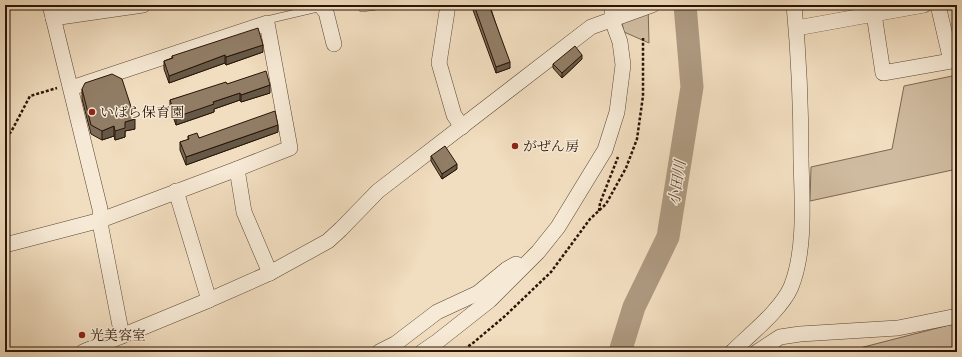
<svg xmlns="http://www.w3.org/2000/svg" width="962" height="357" viewBox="0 0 962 357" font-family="Alegreya,'Noto Serif JP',serif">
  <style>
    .green { fill: #cfbba0; stroke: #7c6853 }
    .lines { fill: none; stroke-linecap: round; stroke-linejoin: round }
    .river { stroke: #ad9980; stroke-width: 23 }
    .service-casing { stroke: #5b4734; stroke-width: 8 }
    .minor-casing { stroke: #5b4734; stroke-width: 16 }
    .path { stroke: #291506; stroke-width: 2.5; stroke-dasharray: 3 2; stroke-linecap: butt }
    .service { stroke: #f6e9d5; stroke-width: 7 }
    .minor { stroke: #f6e9d5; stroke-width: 15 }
    .wall { fill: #7d6c58; stroke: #291506 }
    .shaded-wall { fill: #665847; stroke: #291506 }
    .building { fill: #917d66; stroke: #291506 }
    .poi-dot { fill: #8f2418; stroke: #f6e9d5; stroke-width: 1.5 }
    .labels { text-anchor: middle; stroke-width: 3; stroke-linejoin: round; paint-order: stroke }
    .poi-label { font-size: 14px; fill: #291506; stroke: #f6e9d5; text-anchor: start }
    .water-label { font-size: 15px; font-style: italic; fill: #5e4a37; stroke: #f6e9d5 }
  </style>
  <rect width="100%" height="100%" fill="#f1ddbf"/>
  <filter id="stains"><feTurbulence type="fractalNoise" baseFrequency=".005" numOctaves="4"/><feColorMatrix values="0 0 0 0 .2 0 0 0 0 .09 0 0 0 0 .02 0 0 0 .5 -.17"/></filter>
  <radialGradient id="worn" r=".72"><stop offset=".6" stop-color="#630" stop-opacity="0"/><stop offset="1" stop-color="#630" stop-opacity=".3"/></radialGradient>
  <!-- green -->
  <g class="green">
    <path d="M 618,5 L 648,5 L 649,43 L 624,32 Z"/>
    <path d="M 957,75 L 957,169 L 810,201 L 811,167 L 892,149 L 904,86 Z"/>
    <path d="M 957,323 L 957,352 L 846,352 L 848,351 Z"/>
  </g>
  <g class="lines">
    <!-- river -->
    <path class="river" d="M 620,352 L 634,307 L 668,237 L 692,87 L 685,5"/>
    <defs>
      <g id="service">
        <path d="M 362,8 L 383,5"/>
        <path d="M 267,23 L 271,19 L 322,7"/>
      </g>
      <g id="minor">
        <path d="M 50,5 L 100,209 L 101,228 L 122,336"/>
        <path d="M 320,5 L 326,12 L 334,44"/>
        <path d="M 448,5 L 439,63 L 454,115 L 462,127"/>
        <path d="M 874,14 L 924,5"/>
        <path d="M 53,18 L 143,5"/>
        <path d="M 797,28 L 874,14 L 883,73 L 951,61 L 938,5"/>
        <path d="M 71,88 L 267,23 L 290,148 L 237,169"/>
        <path d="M 176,191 L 209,300"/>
        <path d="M 5,245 L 101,220 L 237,169 L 244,212 L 270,273"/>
        <path d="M 83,352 L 209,300 L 270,273 L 328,241 L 341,229 L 378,191 L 591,27 L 652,5"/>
        <path d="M 379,352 L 395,344 L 437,312 L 478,293 L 507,269 L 516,264"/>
        <path d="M 422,352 L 438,341 L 490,300 L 538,252 L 558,227 L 605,150 L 617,112 L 623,65 L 620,42 L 612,20 L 612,5"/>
        <path d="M 732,352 C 750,334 781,310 791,287 C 806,250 802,199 801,160 C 801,108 799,57 794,5"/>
        <path d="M 757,352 L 780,337 L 800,334 L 898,328 L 957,316"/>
      </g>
    </defs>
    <!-- service casing -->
    <use href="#service" class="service-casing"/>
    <!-- minor casing -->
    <use href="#minor" class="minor-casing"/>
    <!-- path -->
    <g class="path">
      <path d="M 337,5 L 354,7"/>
      <path d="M 5,137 L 11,132 L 30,96 L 57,88"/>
      <path d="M 599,211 L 600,203 L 618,157"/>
      <path d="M 460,352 L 473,343 L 505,316 L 551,272 L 590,219 L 606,204 L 626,168 L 637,139 L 643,96 L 643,38"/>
    </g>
    <!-- service -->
    <use href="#service" class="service"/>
    <!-- minor -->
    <use href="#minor" class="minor"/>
  </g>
  <!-- wall -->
  <g class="wall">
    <path d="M 473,5 L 498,5 L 491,9 L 510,68 L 496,73 L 473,10 Z"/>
    <path d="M 263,52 L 226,65 L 225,63 L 169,83 L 164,69 L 164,61 L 172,58 L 172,56 Z"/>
    <path d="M 582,59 L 562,78 L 553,68 L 553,64 Z"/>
    <path d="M 227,84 L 270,93 L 241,102 L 240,100 L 214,109 L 214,112 L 176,125 L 170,108 L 170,100 Z"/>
    <path d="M 82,89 L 135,129 L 125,131 L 125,137 L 115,140 L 114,136 L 102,140 L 91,134 L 82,99 Z"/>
    <path d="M 278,132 L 186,165 L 180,150 L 180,142 L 188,140 L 188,136 L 199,138 Z"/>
    <path d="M 431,156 L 457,169 L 442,179 L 431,161 Z"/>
  </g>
  <!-- shaded-wall -->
  <g class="shaded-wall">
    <path d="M 489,5 L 498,5 L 489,10 Z"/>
    <path d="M 263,45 L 263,52 L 226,65 L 226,57 Z"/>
    <path d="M 225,55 L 225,63 L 169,83 L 169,76 Z"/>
    <path d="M 582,55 L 582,59 L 562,78 L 562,73 Z"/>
    <path d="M 510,62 L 510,68 L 496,73 L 496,67 Z"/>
    <path d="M 270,85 L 270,93 L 241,102 L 241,95 Z"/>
    <path d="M 240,93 L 240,100 L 214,109 L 214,112 L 176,125 L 176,117 L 213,102 Z"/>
    <path d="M 135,119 L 135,129 L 125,131 L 125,137 L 115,140 L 115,131 L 125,122 Z"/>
    <path d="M 278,125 L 278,132 L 186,165 L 186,157 Z"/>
    <path d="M 114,126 L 114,136 L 102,140 L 102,131 Z"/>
    <path d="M 457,164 L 457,169 L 442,179 L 442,174 Z"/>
  </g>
  <!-- building -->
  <g class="building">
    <path d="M 474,5 L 489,5 L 510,62 L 496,67 Z"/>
    <path d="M 258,28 L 263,45 L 226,57 L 225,55 L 169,76 L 164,61 L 173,58 L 172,56 Z"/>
    <path d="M 575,46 L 582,55 L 562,73 L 553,64 Z"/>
    <path d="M 266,71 L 270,85 L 241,95 L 240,93 L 213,102 L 214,104 L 176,117 L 170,100 L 226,82 L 227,84 Z"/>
    <path d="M 112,74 L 122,79 L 135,119 L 125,122 L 125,128 L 115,131 L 114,126 L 102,131 L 91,125 L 82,89 L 85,83 Z"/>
    <path d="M 275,111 L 278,125 L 186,157 L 180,142 L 189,139 L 188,136 L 197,133 L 199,138 Z"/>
    <path d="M 445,146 L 457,164 L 442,174 L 431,156 Z"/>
  </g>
  <!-- markers -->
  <g class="poi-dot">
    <circle cx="92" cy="112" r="4"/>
    <circle cx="515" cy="146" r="4"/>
    <circle cx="82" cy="335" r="4"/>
  </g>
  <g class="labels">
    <!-- poi labels -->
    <g class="poi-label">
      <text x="100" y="117">いばら保育園</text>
      <text x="523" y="151">がぜん房</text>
      <text x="90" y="340">光美容室</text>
    </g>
    <!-- water labels -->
    <g class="water-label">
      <text transform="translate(677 183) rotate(-81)" y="5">小田川</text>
    </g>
  </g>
  <!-- margin -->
  <rect width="962" height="357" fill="none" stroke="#f1ddbf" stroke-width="20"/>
  <rect x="6" y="6" width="950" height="345" fill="none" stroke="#291506" stroke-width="2"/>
  <rect x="10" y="10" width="942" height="337" fill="none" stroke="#291506"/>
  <rect width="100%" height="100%" filter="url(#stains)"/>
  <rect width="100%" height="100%" fill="url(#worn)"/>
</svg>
